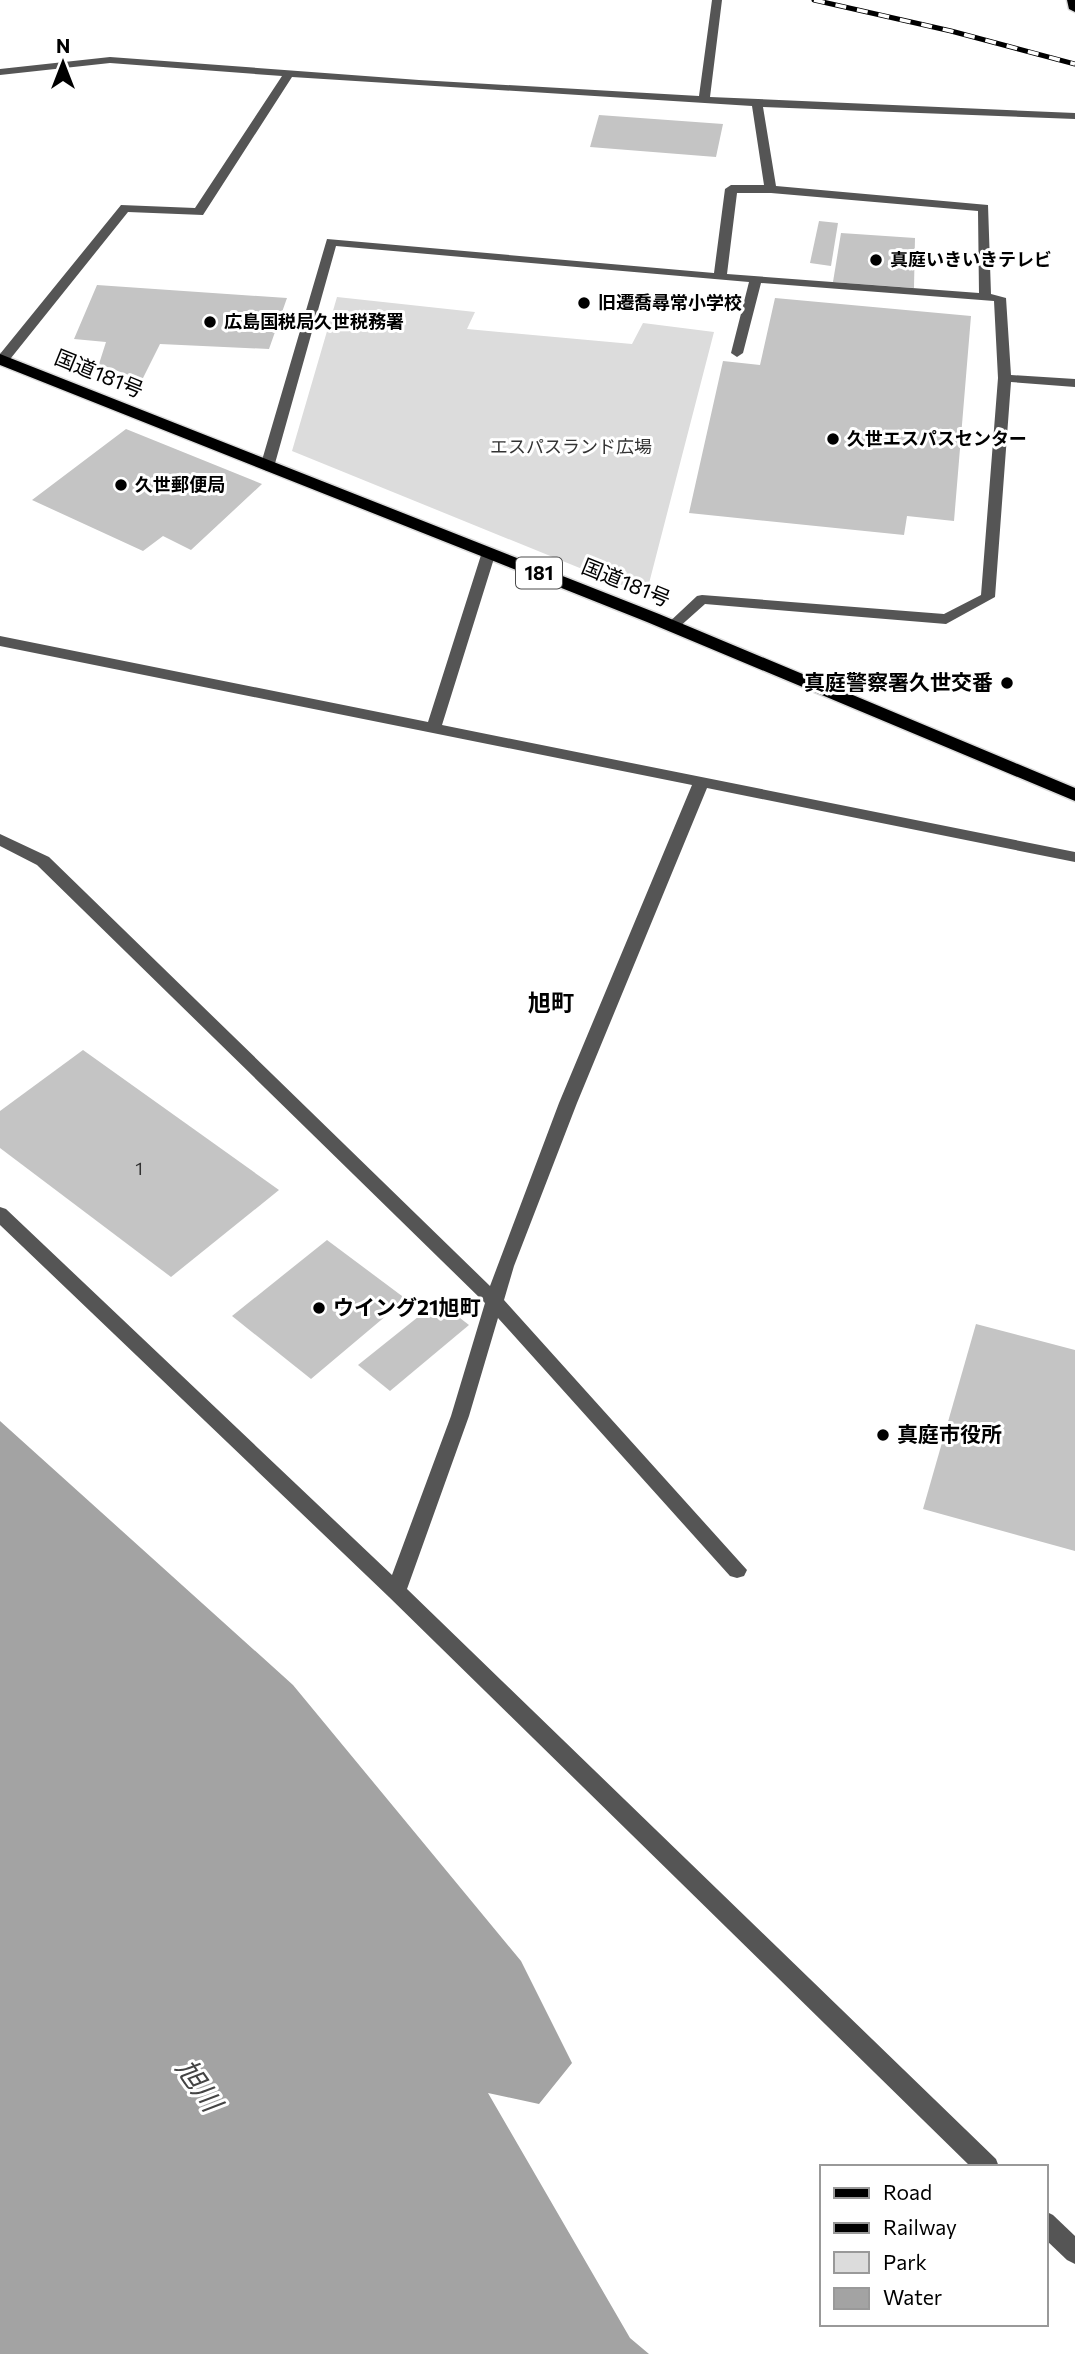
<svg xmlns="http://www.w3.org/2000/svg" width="1075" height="2354" viewBox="0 0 1075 2354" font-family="Commissioner,'Noto Sans JP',sans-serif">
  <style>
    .green { fill: #dcdcdc }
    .water { fill: #a3a3a3 }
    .building { fill: #c4c4c4 }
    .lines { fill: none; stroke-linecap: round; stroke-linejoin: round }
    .major-casing { stroke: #dbdbdb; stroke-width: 3 }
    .highway-casing { stroke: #dbdbdb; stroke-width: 3 }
    .minor { fill: #555; fill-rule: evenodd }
    .major { fill: #000; fill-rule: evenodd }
    .highway { fill: #000; fill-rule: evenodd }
    .rail-casing { stroke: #000; stroke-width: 5 }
    .rail { stroke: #fff; stroke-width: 3.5; stroke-dasharray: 11; stroke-linecap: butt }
    .poi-dot { fill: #000; stroke: #fff; stroke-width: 2.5 }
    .labels { text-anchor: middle; stroke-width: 6; stroke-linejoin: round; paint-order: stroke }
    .far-poi-label { font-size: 18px; font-weight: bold; fill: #000; stroke: #fff; text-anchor: start }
    .far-park-label { font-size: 18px; fill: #333; stroke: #fff }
    .number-label { font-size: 18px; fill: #313131 }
    .shield { fill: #fff; stroke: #4c4c4c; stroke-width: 2 }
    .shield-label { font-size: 19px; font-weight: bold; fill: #000 }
    .street-label { font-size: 21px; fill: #000; stroke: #fff }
    .poi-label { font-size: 21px; font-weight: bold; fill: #000; stroke: #fff; text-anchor: start }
    .neighbourhood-label { font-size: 23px; font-weight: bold; fill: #000; stroke: #fff }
    .near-water-label { font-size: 28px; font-style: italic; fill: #444; stroke: #fff }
  </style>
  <rect width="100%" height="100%" fill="#fff"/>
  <!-- green -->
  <path class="green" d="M 337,297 L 475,312 L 467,329 L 632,344 L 643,323 L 714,332 L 646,595 L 292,451 Z"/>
  <!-- water -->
  <path class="water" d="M 0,1421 L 293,1685 L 521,1961 L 572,2063 L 539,2104 L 488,2093 L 630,2338 L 649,2354 L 0,2354 Z"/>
  <!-- building -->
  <g class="building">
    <path d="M 599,115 L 723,124 L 716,157 L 590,147 Z"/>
    <path d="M 819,221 L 838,223 L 831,266 L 810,263 Z"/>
    <path d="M 841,233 L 915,238 L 914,288 L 833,282 Z"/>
    <path d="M 97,285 L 287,298 L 269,349 L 160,344 L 142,380 L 99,364 L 106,342 L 74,339 Z"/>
    <path d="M 775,298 L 971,316 L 954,521 L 907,516 L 904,535 L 689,513 L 723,361 L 760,365 Z"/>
    <path d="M 126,429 L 262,484 L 191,550 L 163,536 L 143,551 L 32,500 Z"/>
    <path d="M 83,1050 L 279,1190 L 171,1277 L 0,1148 L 0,1111 Z"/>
    <path d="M 327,1240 L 406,1299 L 311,1379 L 232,1316 Z"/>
    <path d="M 438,1301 L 469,1325 L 390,1391 L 358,1365 Z"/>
    <path d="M 976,1324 L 1075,1350 L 1075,1551 L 923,1509 Z"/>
  </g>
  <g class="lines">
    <defs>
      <path id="major" d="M 1067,0 L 1075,0 L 1075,12 L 1069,9 Z"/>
      <path id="highway" d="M 0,354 L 659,614 L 1075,788 L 1075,801 L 647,622 L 0,365 Z"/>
    </defs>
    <!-- major casing -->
    <use href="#major" class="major-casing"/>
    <!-- highway casing -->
    <use href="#highway" class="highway-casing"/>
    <!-- minor -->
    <g class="minor">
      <path d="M 712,0 L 722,0 L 710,97 L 1075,113 L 1075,119 L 763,107 L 776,186 L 988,205 L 991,294 L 1006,298 L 1011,375 L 1075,379 L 1075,387 L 1011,382 L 995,597 L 946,624 L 705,604 L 677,629 L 672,631 L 665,626 L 697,596 L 702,595 L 944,614 L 981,595 L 998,378 L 994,301 L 761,283 L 743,353 L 737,357 L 731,353 L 749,282 L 336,246 L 274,467 L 267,471 L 260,467 L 327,239 L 714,273 L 725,189 L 731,185 L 764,185 L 752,106 L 292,77 L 203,215 L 128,212 L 7,363 L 0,363 L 0,354 L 121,205 L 195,208 L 282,76 L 110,63 L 0,75 L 0,69 L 110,57 L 419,80 L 699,96 ZM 737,193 L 771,193 L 978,211 L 979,293 L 727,274 Z"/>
      <path d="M 489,548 L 496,552 L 442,725 L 1075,852 L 1075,862 L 707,788 L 577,1103 L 514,1266 L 504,1300 L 747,1570 L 744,1576 L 737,1578 L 730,1576 L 498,1318 L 469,1416 L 407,1589 L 996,2159 L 999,2167 L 971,2167 L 389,1597 L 0,1225 L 0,1207 L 6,1209 L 392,1575 L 451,1416 L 485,1303 L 37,865 L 0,846 L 0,834 L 49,857 L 490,1286 L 559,1103 L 692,785 L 0,646 L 0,636 L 428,722 L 482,552 Z"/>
      <path d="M 1045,2211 L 1053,2215 L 1075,2236 L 1075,2264 L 1067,2260 L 1045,2239 Z"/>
    </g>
    <!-- major -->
    <use href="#major" class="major"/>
    <!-- highway -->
    <use href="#highway" class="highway"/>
    <defs>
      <path id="rail" d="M 814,0 L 951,31 L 1075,64"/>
    </defs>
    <!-- rail casing -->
    <use href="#rail" class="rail-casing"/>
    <!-- rail -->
    <use href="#rail" class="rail"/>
  </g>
  <!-- markers -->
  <g class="poi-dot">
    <circle cx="876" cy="260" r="7"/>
    <circle cx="584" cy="303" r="7"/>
    <circle cx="210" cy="322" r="7"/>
    <circle cx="833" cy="439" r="7"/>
    <circle cx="121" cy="485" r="7"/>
    <circle cx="1007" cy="683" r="7"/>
    <circle cx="319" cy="1308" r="7"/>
    <circle cx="883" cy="1435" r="7"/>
  </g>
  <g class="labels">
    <!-- far-poi labels -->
    <g class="far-poi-label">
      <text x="890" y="266">真庭いきいきテレビ</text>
      <text x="598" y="309">旧遷喬尋常小学校</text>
      <text x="224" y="328">広島国税局久世税務署</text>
      <text x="847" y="445">久世エスパスセンター</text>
      <text x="135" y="491">久世郵便局</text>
    </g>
    <!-- far-park labels -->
    <g class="far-park-label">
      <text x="571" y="453">エスパスランド広場</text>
    </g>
    <!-- number labels -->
    <g class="number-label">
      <text x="139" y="1175">1</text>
    </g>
    <!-- shield labels -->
    <rect class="shield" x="516" y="557.5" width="46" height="31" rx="5"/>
    <g class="shield-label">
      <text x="539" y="580">181</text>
    </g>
    <!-- street labels -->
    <g class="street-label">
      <text transform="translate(99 374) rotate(22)" y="7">国道181号</text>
      <text transform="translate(626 583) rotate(22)" y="7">国道181号</text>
    </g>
    <!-- poi labels -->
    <g class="poi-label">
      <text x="993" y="690" text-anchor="end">真庭警察署久世交番</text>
      <text x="333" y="1315">ウイング21旭町</text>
      <text x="897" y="1442">真庭市役所</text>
    </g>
    <!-- neighbourhood labels -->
    <g class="neighbourhood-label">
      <text x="551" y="1011">旭町</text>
    </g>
    <!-- near-water labels -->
    <g class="near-water-label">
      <text transform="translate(199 2085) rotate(55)" y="10">旭川</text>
    </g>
  </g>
  <!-- legend -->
  <rect x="820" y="2165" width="228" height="161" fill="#ffffff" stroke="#999999" stroke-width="2"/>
  <rect x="834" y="2188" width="35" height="10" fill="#000000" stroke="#999999" stroke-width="2"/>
  <text x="883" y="2200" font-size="21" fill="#000000">Road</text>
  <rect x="834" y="2223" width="35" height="10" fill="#000000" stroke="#999999" stroke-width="2"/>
  <text x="883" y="2235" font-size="21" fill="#000000">Railway</text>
  <rect x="834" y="2252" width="35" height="21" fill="#dcdcdc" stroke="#999999" stroke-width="2"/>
  <text x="883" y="2270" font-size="21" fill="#000000">Park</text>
  <rect x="834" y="2288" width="35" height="21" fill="#a3a3a3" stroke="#999999" stroke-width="2"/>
  <text x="883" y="2305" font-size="21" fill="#000000">Water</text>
  <!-- north arrow -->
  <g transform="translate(63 63)" stroke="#ffffff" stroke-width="5" paint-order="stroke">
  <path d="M0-5L12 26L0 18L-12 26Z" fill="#000000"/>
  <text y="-10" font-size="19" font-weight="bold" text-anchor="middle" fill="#000000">N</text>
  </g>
</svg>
